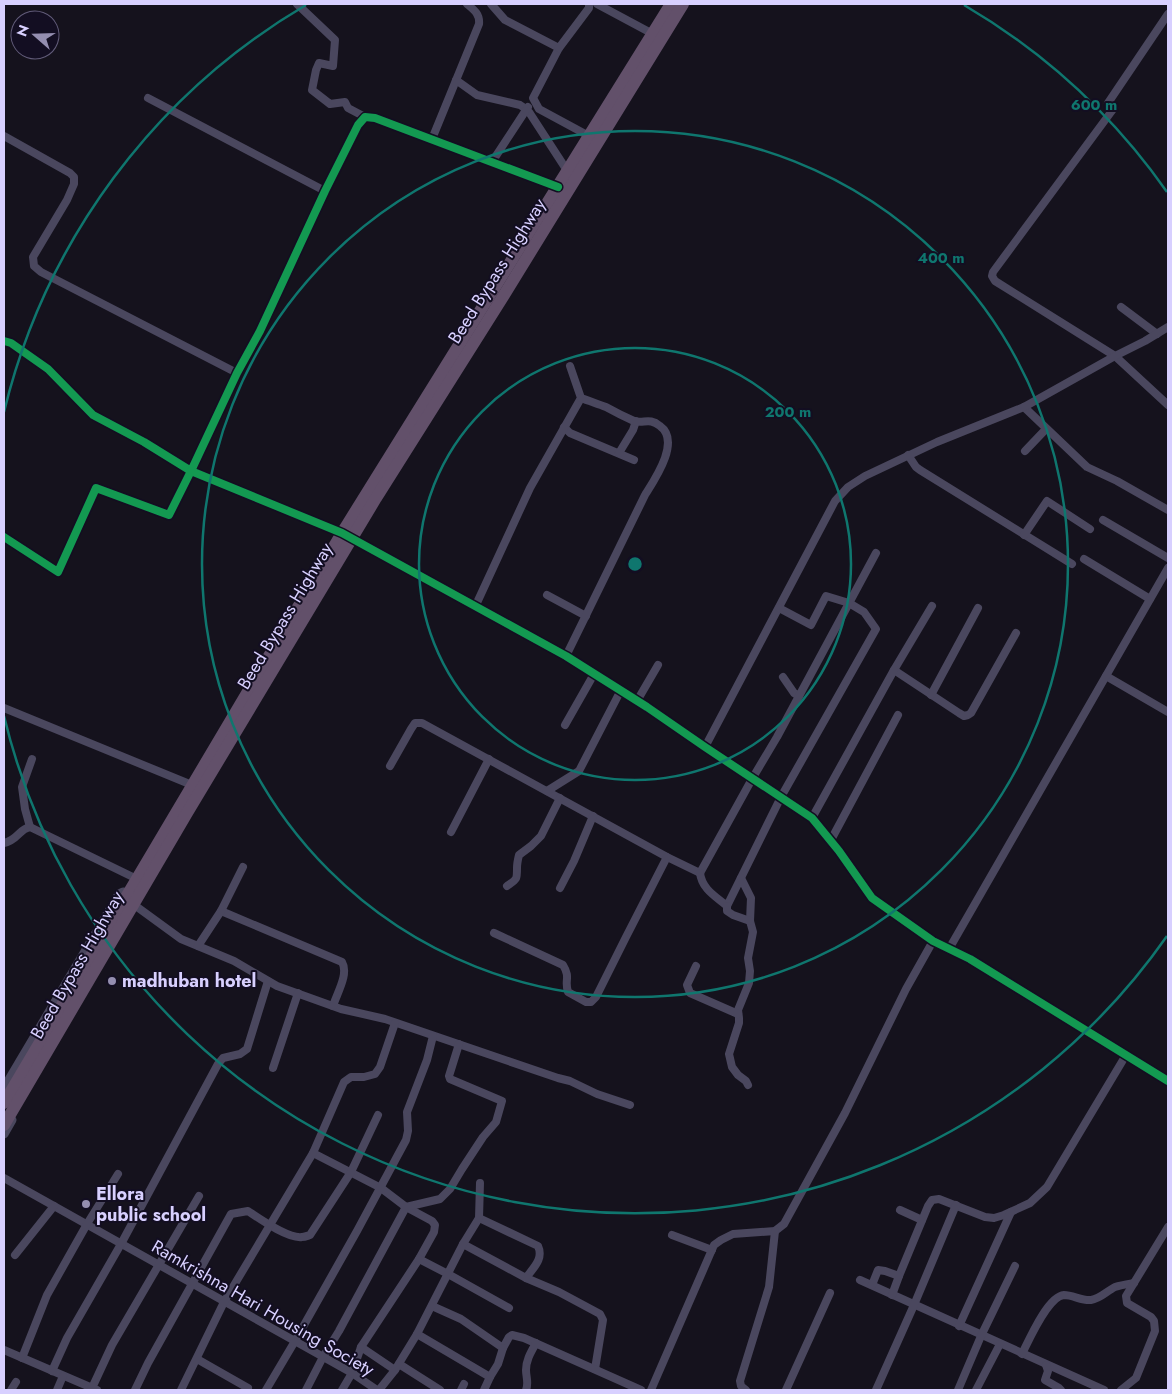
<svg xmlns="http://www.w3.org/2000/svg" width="1172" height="1394" viewBox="0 0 1172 1394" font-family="Jost,sans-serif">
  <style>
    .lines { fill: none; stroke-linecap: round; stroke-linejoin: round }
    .minor { stroke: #4a475e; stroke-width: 8 }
    .tertiary { stroke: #4a475e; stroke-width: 9 }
    .trunk { stroke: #62506a; stroke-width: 12 }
    .cycleway-casing { stroke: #130e22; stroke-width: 11 }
    .cycleway { stroke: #139951; stroke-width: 8 }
    .ring { fill: none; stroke: #0f766e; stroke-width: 2.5 }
    .poi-dot { fill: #948eb0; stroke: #130e22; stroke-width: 2 }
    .labels { text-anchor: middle; stroke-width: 4; stroke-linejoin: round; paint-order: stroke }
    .street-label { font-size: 18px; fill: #d8d0ff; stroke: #130e22 }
    .poi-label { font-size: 18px; font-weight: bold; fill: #d8d0ff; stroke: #130e22; text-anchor: start }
    .centre { fill: #0f766e; stroke: #130e22; stroke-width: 2.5 }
    .ring-label { font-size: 15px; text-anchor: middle; font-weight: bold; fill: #0f766e; stroke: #130e22; stroke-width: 4; stroke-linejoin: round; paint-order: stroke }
  </style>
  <rect width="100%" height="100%" fill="#15121d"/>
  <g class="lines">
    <!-- minor -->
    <g class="minor">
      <path d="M 297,4 L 335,40 L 333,66 L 319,63 L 316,70 L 312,90 L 330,104 L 345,102 L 348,108 L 365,117"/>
      <path d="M 491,4 L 505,20 L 559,48 L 533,98 L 539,109 L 589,136"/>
      <path d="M 597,4 L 653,34"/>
      <path d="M 1168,14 L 1108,103 L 1114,108 L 993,272 L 992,276 L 995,281 L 1115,356 L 1168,405"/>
      <path d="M 559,48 L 589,8 L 589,4"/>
      <path d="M 456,80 L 477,95 L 520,105 L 523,107 L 529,112 L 568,172"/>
      <path d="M 148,98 L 325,191"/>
      <path d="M 4,136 L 70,173 L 74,177 L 74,184 L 67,200 L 33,257 L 34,266 L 41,272 L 237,373"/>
      <path d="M 432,139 L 479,24 C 480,14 474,10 467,4"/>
      <path d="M 492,162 L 528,107"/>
      <path d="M 1121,307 L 1157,334"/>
      <path d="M 4,341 L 11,343 L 48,369 L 93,415 L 144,442 L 191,471 L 237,373 L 260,331 L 325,191 L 358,125 L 365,117 L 375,118 L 558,187"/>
      <path d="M 1024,407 L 1087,467 L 1117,481 L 1168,510"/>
      <path d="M 564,427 L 570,433 L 634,460"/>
      <path d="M 1025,451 L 1046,429"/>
      <path d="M 619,453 L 633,430 L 636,421"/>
      <path d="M 908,455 L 916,467 L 920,470 L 1072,564"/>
      <path d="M 1103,520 L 1168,558"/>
      <path d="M 1024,535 L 1047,501 L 1090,529"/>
      <path d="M 4,537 L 58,572 L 96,488 L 169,515 L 191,471 L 342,533 L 566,656 L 647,707 L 705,747 L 812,818 L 839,851 L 872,898 L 933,941 L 970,959 L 1168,1081"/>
      <path d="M 1084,559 L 1150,599"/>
      <path d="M 547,595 L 586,616"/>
      <path d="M 475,607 L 530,488 L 581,398 L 570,366"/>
      <path d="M 566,656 L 645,495 C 655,479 681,441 660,426 C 649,417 644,424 634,421 C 625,417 615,412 606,407 C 598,404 589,401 581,398"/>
      <path d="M 894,670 L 959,713 L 964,716 L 968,715 L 971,713 L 1016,633"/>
      <path d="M 1106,676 L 1168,712"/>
      <path d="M 783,677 L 794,693 L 799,696"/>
      <path d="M 931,695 L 978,608"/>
      <path d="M 637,701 L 658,665"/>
      <path d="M 4,708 L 192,785"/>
      <path d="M 565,725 L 594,674"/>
      <path d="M 705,747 L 835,501 L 848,487 L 865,476 L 937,442 L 1024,407 L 1115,356 L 1145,341 L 1168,327"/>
      <path d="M 390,766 L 411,729 L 415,723 L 422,723 L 667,857 L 700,873 L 752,779 L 777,737 L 876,553"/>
      <path d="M 547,791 L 579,771 L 621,690"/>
      <path d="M 812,818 L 894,670 L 932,606"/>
      <path d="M 30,827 L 25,809 L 22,787 L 32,759"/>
      <path d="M 451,832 L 489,759"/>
      <path d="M 831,840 L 898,715"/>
      <path d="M 4,843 C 18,840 19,829 30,827 L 137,879"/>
      <path d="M 700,873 C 702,889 715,896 727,906 L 781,797 L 876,629 L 864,612 L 849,603 L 826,596 L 811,625 L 779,608"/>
      <path d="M 741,878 L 751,898 L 750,921 L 753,932 L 748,958 L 750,971 L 749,983 L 738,1010 L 739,1018 L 739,1023 L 729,1054 L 732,1067 L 738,1075 L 746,1081 L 748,1085"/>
      <path d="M 507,886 C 517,879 517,880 517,868 C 517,864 518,859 519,855 L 531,846 L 541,836 L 560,798"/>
      <path d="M 560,888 L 574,861 L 593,816"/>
      <path d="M 133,904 L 181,939 L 234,961 L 277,986 L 341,1009 L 385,1019 L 558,1078 L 570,1081 L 597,1094 L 630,1105"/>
      <path d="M 727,906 L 727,911 L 733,915 L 750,921"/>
      <path d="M 221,911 L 342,962 C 349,974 337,993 333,1006"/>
      <path d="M 494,933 L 563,965 C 571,978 564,980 568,992 L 586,1002 L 591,1002 L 596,997 L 626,937 L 667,857"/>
      <path d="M 198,946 L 221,911 L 243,867"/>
      <path d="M 949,949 L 1168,568"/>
      <path d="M 696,966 L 687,985 L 690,993 L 738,1014"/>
      <path d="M 273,1068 L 298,993"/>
      <path d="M 313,1153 L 381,1188 L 406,1207 L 432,1221 L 435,1225 L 434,1232 L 419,1259 L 361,1347 L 352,1373 L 342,1390"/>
      <path d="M 4,1178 L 352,1373 L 377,1390"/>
      <path d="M 900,1210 L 922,1220"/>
      <path d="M 479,1218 L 538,1246 C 544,1259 533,1268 526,1278"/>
      <path d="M 672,1235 L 712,1250"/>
      <path d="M 463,1244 L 526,1278 L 559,1292 L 600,1314 L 603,1320 L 595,1369"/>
      <path d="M 15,1255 L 54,1206"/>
      <path d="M 419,1259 L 448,1274 L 509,1308"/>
      <path d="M 899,1276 L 928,1206 L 932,1200 L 939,1199 L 985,1217 L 994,1218 L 1004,1215 L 1030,1203 L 1047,1187 L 1126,1055"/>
      <path d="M 860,1280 L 1104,1390"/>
      <path d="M 872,1285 L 878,1270 L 885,1271 L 899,1276 L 892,1295"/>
      <path d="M 432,1306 L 461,1319 L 503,1348 L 509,1337 L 512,1335 L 524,1338 L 641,1390"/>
      <path d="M 959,1326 L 1011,1212"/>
      <path d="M 417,1334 L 490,1377 L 484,1390"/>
      <path d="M 361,1347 L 395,1370"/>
      <path d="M 4,1350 L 97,1390"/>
      <path d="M 1022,1354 C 1029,1340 1048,1296 1064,1295 C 1073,1295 1082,1301 1091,1300 C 1100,1299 1107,1291 1115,1287 C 1121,1285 1128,1284 1134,1283"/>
      <path d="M 22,1358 L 47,1295 L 87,1224 L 118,1174"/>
      <path d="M 197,1359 L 248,1388"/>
      <path d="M 399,1364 L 440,1390"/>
      <path d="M 1046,1365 L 1048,1371 L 1045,1380 L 1059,1388 L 1061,1390"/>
      <path d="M 52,1371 L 67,1338 L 121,1244 L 218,1064 L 223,1058 L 240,1054 L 247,1049 L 268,981"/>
      <path d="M 490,1377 L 498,1364 L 503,1348"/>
      <path d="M 92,1388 L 112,1345 L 199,1196"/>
      <path d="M 11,1390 L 16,1382"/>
      <path d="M 57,1390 L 63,1376"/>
      <path d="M 135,1390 L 148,1363 L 231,1214 L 248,1211 C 260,1219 288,1239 302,1237 C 305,1237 307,1236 310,1235 L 351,1172 L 378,1115"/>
      <path d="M 181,1390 L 224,1302 L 313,1153 L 344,1082 L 351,1077 L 364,1077 L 375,1074 L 380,1067 L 395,1023"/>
      <path d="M 266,1390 L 295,1341 L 357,1231 L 406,1140 L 408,1131 L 407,1112 L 427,1060 L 433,1036"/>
      <path d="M 306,1390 L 323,1357 L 339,1331 L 406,1207 L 440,1199 L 450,1189 L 462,1169 L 483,1137 L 496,1122 L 502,1101 L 450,1079 L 449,1076 L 459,1044"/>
      <path d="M 379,1390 L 395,1370 L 417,1334 L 463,1244 L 479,1218 L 480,1183"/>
      <path d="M 461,1390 L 464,1384"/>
      <path d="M 526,1390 C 529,1383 526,1377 526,1370 C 526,1360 531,1352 536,1343"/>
      <path d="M 651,1390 L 714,1245 L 721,1240 L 733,1234 L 775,1231 L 784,1224 L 845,1113 L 906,989 L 933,941"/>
      <path d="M 746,1390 L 741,1386 L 740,1381 L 769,1287 L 775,1231"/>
      <path d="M 786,1390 L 830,1293"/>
      <path d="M 876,1390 L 914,1305 L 956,1205"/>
      <path d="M 958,1390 L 981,1336 L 1015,1266"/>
      <path d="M 976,1390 L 1000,1344"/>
      <path d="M 1121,1390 L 1136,1378 L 1155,1331 L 1154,1321 L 1151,1317 L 1127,1303 L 1126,1296 L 1168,1227"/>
    </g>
    <!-- tertiary -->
    <g class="tertiary">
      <path d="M 4,1088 L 119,894 L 123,892 L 129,893"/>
      <path d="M 4,1134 L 12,1120"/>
    </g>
    <!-- trunk -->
    <g class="trunk">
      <path d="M 4,1103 L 342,533 L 671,4"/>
      <path d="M 4,1125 L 187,813 L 376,498 L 504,295 L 683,4"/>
    </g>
    <defs>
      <g id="cycleway">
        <path d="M 4,341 L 11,343 L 48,369 L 93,415 L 144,442 L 191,471 L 237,373 L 260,331 L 325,191 L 358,125 L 365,117 L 375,118 L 558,187"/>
        <path d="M 4,537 L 58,572 L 96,488 L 169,515 L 191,471 L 342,533 L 566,656 L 647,707 L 705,747 L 812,818 L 839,851 L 872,898 L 933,941 L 970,959 L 1168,1081"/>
      </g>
    </defs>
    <!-- cycleway casing -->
    <use href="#cycleway" class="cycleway-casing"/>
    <!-- cycleway -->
    <use href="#cycleway" class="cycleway"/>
  </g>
  <!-- distance rings -->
  <g class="ring">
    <circle cx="635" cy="564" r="216"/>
    <circle cx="635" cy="564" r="433"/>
    <path d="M1167 936A649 649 0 0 1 4 716M4 412A649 649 0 0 1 306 5M964 5A649 649 0 0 1 1167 192"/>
  </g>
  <!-- markers -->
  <g class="poi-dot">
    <circle cx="112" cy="981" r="5"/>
    <circle cx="86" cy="1204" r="5"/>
  </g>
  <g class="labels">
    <!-- street labels -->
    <g class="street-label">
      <text transform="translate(497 271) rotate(-58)" y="6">Beed Bypass Highway</text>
      <text transform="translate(285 616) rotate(-59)" y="6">Beed Bypass Highway</text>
      <text transform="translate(77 965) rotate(-60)" y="6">Beed Bypass Highway</text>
      <text transform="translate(263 1308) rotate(30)" y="6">Ramkrishna Hari Housing Society</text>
    </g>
    <!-- poi labels -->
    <g class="poi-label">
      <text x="122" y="987">madhuban hotel</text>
      <text x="96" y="1200">Ellora<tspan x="96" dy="21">public school</tspan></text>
    </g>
  </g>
  <circle cx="635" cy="564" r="8" class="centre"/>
  <g class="ring-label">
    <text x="1094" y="110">600 m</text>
    <text x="941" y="263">400 m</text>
    <text x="788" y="417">200 m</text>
  </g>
  <!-- border -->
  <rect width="1172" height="1394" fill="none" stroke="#d8d0ff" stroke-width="10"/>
  <!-- north arrow -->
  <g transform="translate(35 35) rotate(290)"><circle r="24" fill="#130e22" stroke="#625c7a"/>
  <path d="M0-4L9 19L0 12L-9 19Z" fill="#948eb0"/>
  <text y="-8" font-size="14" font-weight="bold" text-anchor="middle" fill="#d8d0ff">N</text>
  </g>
</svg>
